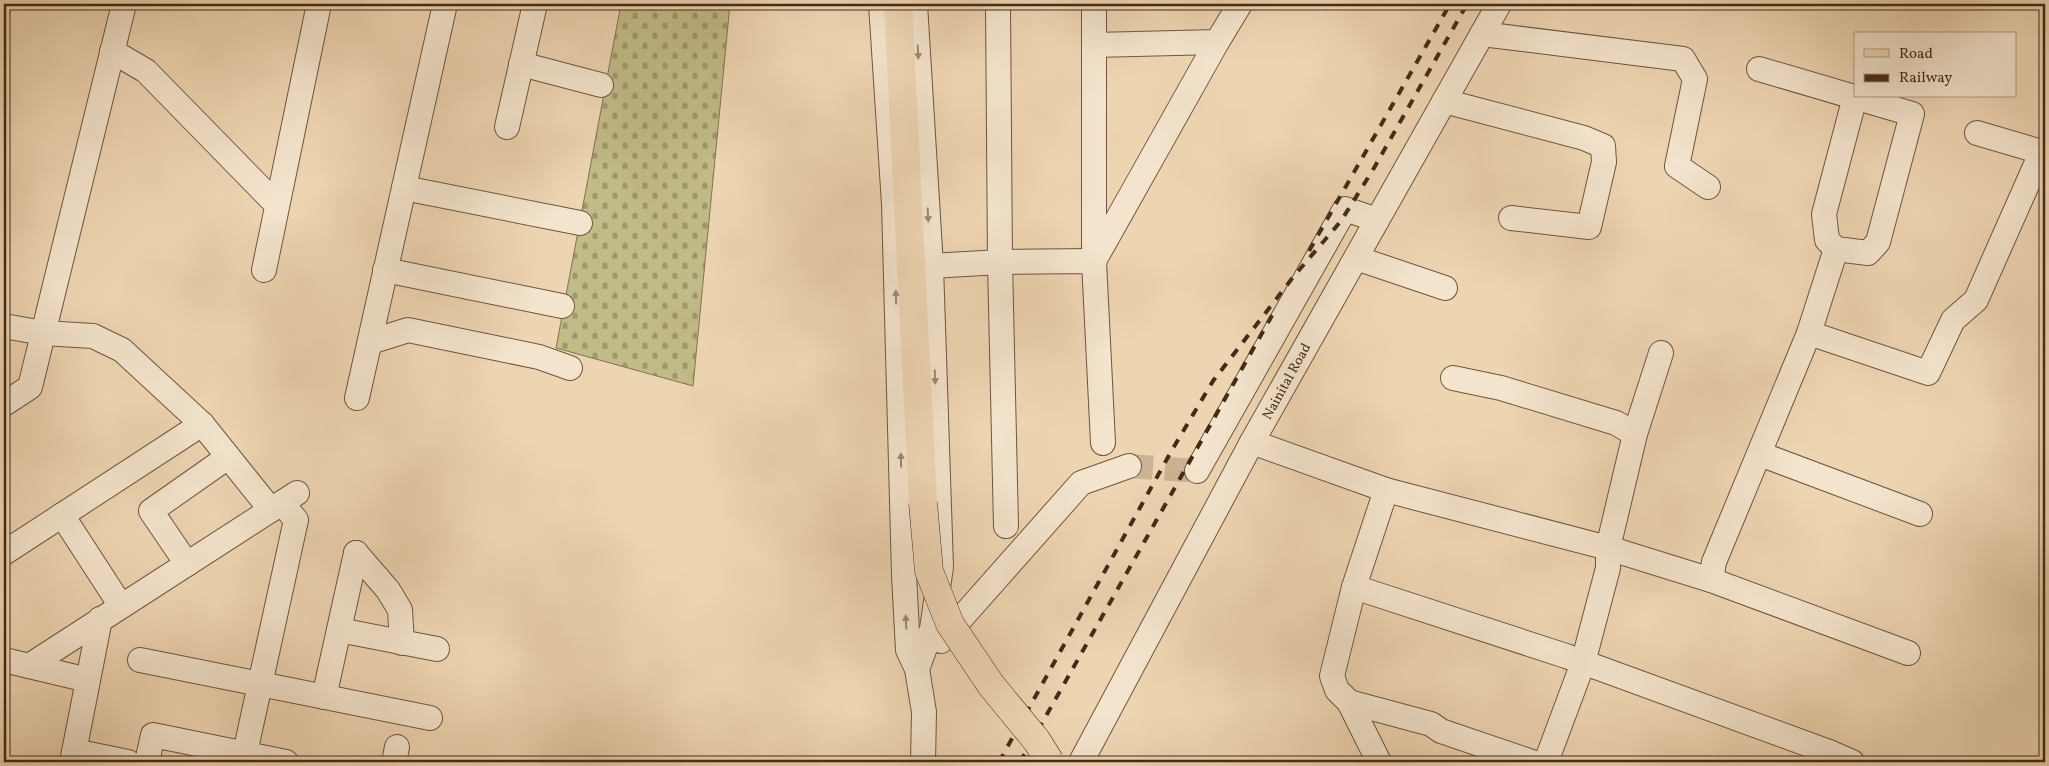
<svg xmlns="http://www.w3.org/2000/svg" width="2049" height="766" viewBox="0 0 2049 766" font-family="Vollkorn,serif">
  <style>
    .cemetery { fill: url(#cemetery-stones); stroke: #827350 }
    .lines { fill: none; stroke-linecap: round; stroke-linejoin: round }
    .minor-tunnel { stroke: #ccb393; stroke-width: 24; stroke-dasharray: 24 12; stroke-linecap: butt }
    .minor-casing { stroke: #6e563f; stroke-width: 26 }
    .major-casing { stroke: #432b19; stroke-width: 29 }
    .minor { stroke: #f4e4cd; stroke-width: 24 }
    .major { stroke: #eed5b2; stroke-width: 28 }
    .rail { stroke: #432b19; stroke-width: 4; stroke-dasharray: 9 9; stroke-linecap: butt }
    .major-bridge-casing { stroke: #432b19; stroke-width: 29; stroke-linecap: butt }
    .major-bridge { stroke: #eed5b2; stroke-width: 28 }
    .oneway { fill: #9c8873 }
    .labels { text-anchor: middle; stroke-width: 5; stroke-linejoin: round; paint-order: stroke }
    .street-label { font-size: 14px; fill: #432b19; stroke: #f4e4cd }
  </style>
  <defs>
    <pattern id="cemetery-stones" width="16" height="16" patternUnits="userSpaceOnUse" patternTransform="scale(1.25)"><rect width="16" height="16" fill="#c1bb87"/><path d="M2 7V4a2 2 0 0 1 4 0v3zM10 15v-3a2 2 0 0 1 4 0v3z" fill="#9e986e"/></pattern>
  </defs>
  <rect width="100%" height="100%" fill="#eed5b2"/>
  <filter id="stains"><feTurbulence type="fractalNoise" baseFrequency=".004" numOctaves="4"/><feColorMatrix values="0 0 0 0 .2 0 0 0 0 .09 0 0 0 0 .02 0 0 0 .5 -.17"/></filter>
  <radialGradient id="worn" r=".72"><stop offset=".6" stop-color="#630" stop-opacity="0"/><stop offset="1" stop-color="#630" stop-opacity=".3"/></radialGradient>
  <!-- cemetery -->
  <path class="cemetery" d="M 621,4 L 730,4 L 693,386 L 556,348 Z"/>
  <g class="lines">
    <!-- minor-tunnel -->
    <path class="minor-tunnel" d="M 1129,466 L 1197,471"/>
    <defs>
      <g id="minor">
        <path d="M 881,4 L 894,204 L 904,575 L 908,650 L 917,669 L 924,712 L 923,762"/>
        <path d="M 915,4 L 931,266 L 941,567 L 932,629 L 917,669"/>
        <path d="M 998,4 L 1000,262 L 1006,526"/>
        <path d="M 1094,4 L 1094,45 L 1217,42 L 1240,4"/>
        <path d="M 1482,34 L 1683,59 L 1695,79 L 1677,166 L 1708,187"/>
        <path d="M 112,51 L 146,71 L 277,205"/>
        <path d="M 521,64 L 601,85"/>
        <path d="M 1759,69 L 1912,114 L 1878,242 L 1868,253 L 1836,249 L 1827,240 L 1824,214 L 1855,97"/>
        <path d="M 1444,101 L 1584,138 L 1603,146 L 1604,162 L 1589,227 L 1511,218"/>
        <path d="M 507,127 L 535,4"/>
        <path d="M 1977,133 L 2045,153"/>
        <path d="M 404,188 L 580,223"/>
        <path d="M 1356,258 L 1445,288"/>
        <path d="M 1094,259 L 1094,45"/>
        <path d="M 1094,261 L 1217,42"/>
        <path d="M 931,266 L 1000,262 L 1094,261 L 1103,443"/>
        <path d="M 264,270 L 319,4"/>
        <path d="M 385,270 L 562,306"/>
        <path d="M 4,326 L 43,333 L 93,336 L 122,350 L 202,424 L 271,510"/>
        <path d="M 1809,333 L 1928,373 L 1953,320 L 1976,300 L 2042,151"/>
        <path d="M 370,342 L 408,330 L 539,357 L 570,368"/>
        <path d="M 1453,378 L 1501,388 L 1616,423 L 1635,434"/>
        <path d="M 357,398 L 445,4"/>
        <path d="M 4,404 L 30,387 L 124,4"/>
        <path d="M 1252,442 L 1386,490 L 1354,587 L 1566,656 L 1829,752 L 1826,762"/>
        <path d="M 1760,454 L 1920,514"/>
        <path d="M 1197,471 L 1345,209 L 1377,220"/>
        <path d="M 1386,490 L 1608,548 L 1711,580 L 1908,653"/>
        <path d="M 62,515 L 121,606"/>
        <path d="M 4,553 L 202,424"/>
        <path d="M 356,553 L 388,590 L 400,610 L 402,643"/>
        <path d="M 187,564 L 151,511 L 228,457"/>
        <path d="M 1711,580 L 1714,562 L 1809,333 L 1836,249"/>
        <path d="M 1354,587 L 1332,676 L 1337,690 L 1349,702 L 1379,762"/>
        <path d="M 339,630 L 437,649"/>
        <path d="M 941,641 L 1081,483 L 1129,466"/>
        <path d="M 4,660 L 88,680"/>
        <path d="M 140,660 L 430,718"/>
        <path d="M 29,666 L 297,493"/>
        <path d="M 324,697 L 356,553"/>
        <path d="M 1349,702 L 1431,724 L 1441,731 L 1532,762"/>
        <path d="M 74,751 L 128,762"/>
        <path d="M 1829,752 L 1852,762"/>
        <path d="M 72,762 L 100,619"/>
        <path d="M 147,762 L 153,735 L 286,762"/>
        <path d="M 243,762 L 296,520 L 282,503"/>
        <path d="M 394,762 L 397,747"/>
        <path d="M 1081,762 L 1252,442 L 1499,4"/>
        <path d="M 1546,762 L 1583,663 L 1608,568 L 1608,548 L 1635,434 L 1661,353"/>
      </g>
      <path id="major" d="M 898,4 L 923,503"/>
    </defs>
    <!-- minor casing -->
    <use href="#minor" class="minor-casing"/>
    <!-- major casing -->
    <use href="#major" class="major-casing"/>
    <!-- minor -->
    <use href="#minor" class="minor"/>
    <!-- major -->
    <use href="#major" class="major"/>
    <!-- rail -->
    <g class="rail">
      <path d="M 1309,251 L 1450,4"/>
      <path d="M 999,762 L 1172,450 L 1213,381 L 1294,276 L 1341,221 L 1374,168 L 1467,4"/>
      <path d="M 1020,762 L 1274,312"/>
    </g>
    <defs>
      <path id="major-bridge" d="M 923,503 L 929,571 L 950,624 L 991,685 L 1037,741 L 1050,762"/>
    </defs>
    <!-- major-bridge casing -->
    <use href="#major-bridge" class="major-bridge-casing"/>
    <!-- major-bridge -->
    <use href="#major-bridge" class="major-bridge"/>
  </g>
  <!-- one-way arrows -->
  <defs><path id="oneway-solid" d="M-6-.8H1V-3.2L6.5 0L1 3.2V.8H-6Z" transform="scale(1.25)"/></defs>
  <g class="oneway">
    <use href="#oneway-solid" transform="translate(918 52) rotate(87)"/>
    <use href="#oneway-solid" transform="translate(928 215) rotate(87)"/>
    <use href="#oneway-solid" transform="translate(896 297) rotate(-91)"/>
    <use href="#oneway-solid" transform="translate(935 377) rotate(88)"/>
    <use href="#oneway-solid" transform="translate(901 460) rotate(-91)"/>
    <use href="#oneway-solid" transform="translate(906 622) rotate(-93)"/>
  </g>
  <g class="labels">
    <!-- street labels -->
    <g class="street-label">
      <text transform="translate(1286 381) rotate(-61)" y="5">Nainital Road</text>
    </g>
  </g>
  <!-- margin -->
  <rect width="2049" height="766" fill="none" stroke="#eed5b2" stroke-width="20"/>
  <rect x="5" y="5" width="2039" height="756" fill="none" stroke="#432b19" stroke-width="2.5"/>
  <rect x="10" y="10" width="2029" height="746" fill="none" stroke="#432b19"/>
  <!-- legend -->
  <rect x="1854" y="32" width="162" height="65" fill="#f4e4cd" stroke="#ad9a85"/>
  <rect x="1864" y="49" width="25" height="8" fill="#eed5b2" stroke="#ad9a85"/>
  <text x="1899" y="58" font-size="15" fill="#432b19">Road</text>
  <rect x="1864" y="74" width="25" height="8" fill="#432b19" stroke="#ad9a85"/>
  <text x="1899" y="82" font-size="15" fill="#432b19">Railway</text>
  <rect width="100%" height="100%" filter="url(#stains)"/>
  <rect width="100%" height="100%" fill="url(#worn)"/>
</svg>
